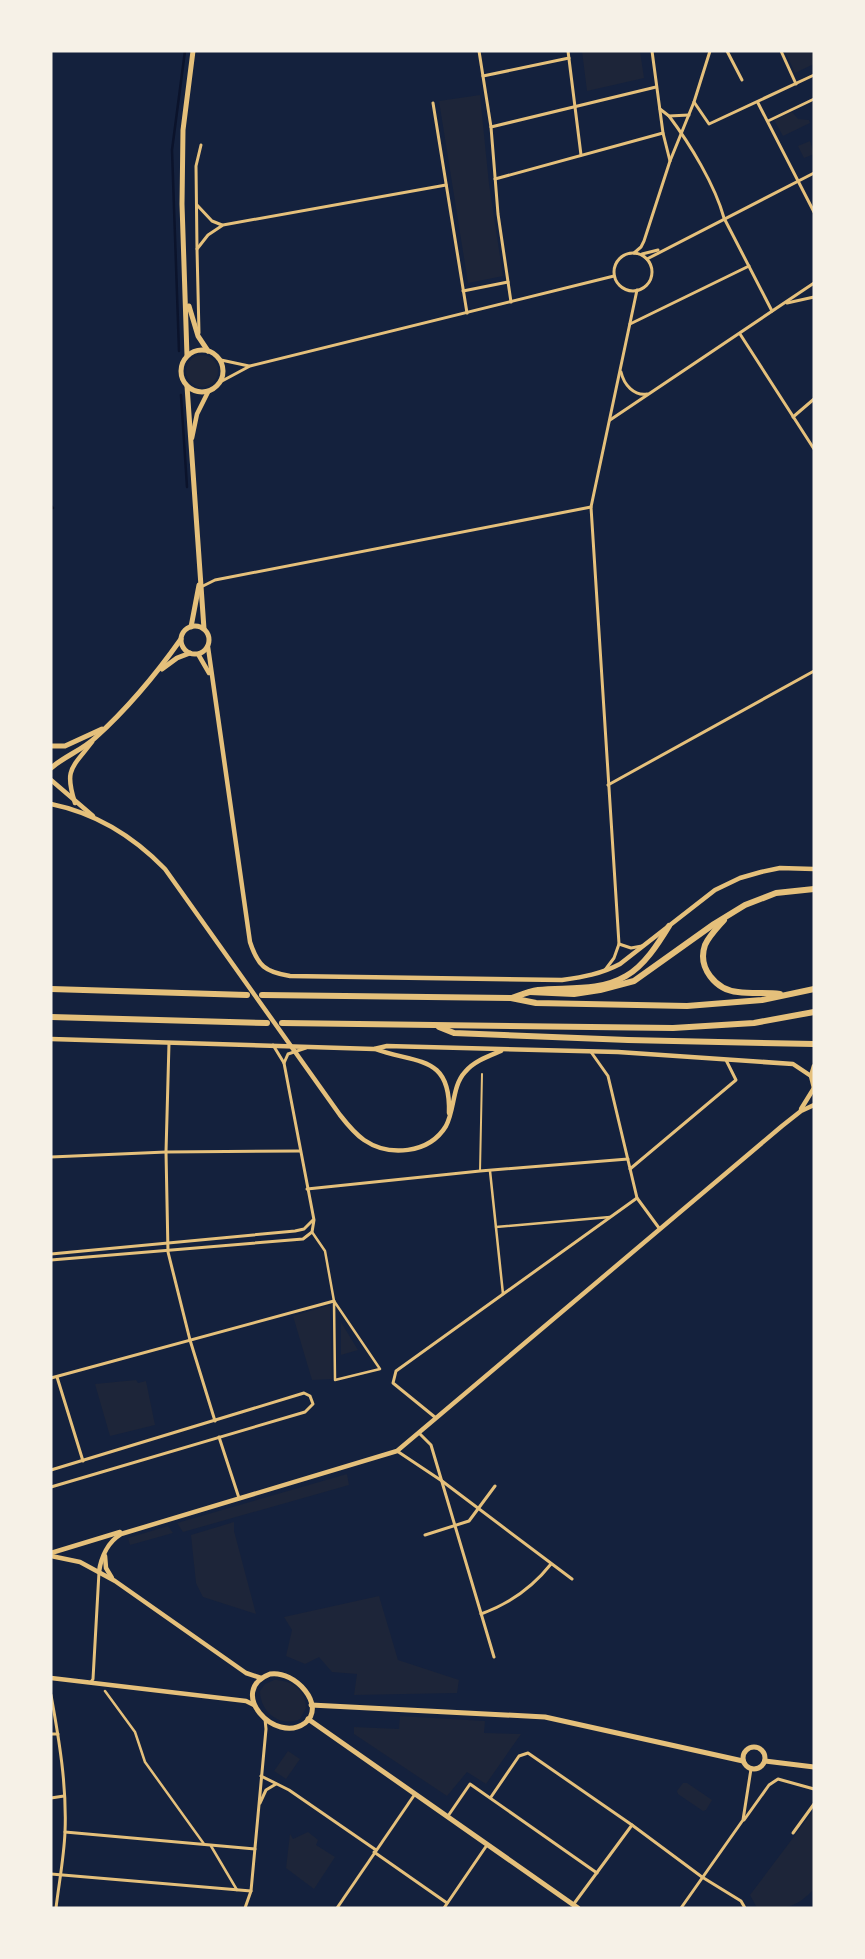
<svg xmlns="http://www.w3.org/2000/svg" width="865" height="1959" viewBox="0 0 865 1959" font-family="'Exo 2',sans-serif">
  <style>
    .green { fill: #1d2539 }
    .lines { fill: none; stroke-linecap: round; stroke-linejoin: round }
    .stream { stroke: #0b132b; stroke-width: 2.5 }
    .service { stroke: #e5c07b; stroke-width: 2 }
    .pedestrian { stroke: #e5c07b; stroke-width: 2.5 }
    .minor { stroke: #e5c07b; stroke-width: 3 }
    .tertiary { stroke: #e5c07b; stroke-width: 4.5 }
    .secondary { stroke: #e5c07b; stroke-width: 5 }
    .motorway { stroke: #e5c07b; stroke-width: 6 }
  </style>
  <rect width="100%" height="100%" fill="#14213d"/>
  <!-- green -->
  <g class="green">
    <path d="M 582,51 L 640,51 L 644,78 L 587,91 Z"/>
    <path d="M 785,51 L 814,51 L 814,64 L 795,73 Z"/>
    <path d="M 480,95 L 489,184 L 503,276 L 468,283 L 439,101 Z"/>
    <path d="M 792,112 L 798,119 L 809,120 L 810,123 L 783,136 L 774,120 Z"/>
    <path d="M 810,141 L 814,154 L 804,158 L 798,146 Z"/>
    <circle cx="202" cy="371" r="16"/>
    <path d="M 330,1305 L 332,1379 L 312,1380 L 293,1316 Z"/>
    <path d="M 341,1322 L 358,1350 L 341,1355 Z"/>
    <path d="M 136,1380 L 138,1383 L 146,1381 L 155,1425 L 110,1436 L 95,1384 Z"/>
    <path d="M 347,1474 L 349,1485 L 183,1532 L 177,1523 Z"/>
    <path d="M 234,1522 L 234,1531 L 256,1614 L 203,1597 L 196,1583 L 191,1535 Z"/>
    <path d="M 168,1526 L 173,1533 L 130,1545 L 128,1538 Z"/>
    <path d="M 379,1596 L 398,1660 L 459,1680 L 457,1693 L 354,1695 L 357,1674 L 332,1672 L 319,1657 L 305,1664 L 286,1656 L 292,1630 L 284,1617 Z"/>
    <path d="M 274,1680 C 291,1680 306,1690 306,1708 L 300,1719 C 280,1728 260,1712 260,1691 L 265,1684 Z"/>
    <path d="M 400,1716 L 485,1721 L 484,1733 L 521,1734 L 486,1784 L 467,1772 L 447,1796 L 354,1734 L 354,1727 L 399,1729 Z"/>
    <path d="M 288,1751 L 300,1759 L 286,1779 L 274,1771 Z"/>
    <path d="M 683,1783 L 687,1783 L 712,1800 L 706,1810 L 703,1811 L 678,1794 L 677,1791 Z"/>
    <path d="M 814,1810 L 814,1889 C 794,1910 785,1908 757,1908 L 750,1895 Z"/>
    <path d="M 308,1832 L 318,1840 L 316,1845 L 335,1857 L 314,1889 L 286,1868 L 290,1834 L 293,1839 Z"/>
  </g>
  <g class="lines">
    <!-- stream -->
    <g class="stream">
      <path d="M 179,351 L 172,150 L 185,51"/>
      <path d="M 181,395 L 187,487"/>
      <path d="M 51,506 L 53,508"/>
    </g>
    <!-- service -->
    <path class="service" d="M 480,1171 L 482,1074"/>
    <!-- pedestrian -->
    <g class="pedestrian">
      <path d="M 768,121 L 814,99"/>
      <path d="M 490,1171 L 503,1294"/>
      <path d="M 496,1227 L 610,1217"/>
      <path d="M 312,1232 L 325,1251 L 334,1301 L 380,1369 L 335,1380 L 334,1301"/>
      <path d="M 105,1691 L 135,1732 L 145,1762 L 204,1844"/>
      <path d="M 211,1846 L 237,1890"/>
    </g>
    <!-- minor -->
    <g class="minor">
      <path d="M 479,51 L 491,127 L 498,214 L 511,302"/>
      <path d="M 568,51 L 581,155"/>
      <path d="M 652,51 L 663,133 L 670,161"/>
      <path d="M 727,51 L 742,80"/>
      <path d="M 781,51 L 796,84"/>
      <path d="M 483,76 L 569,58"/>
      <path d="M 694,102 L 709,124 L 814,75"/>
      <path d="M 433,103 L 467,313"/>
      <path d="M 758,103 L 814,212"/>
      <path d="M 660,109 L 669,116 L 689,115"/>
      <path d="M 669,116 C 690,144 715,185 724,218 L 772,311"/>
      <path d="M 491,127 L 656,87"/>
      <path d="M 495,179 L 663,133"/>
      <path d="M 197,205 L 212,221 L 222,225"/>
      <path d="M 197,249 L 196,166 L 201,145"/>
      <path d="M 634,253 L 641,247 L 644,241 L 670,161 L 694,102 L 710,51"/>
      <circle cx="633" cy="272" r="19"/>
      <path d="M 642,254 L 658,250"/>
      <path d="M 647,259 L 814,173"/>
      <path d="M 463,291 L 508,282"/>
      <path d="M 787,303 L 814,297"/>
      <path d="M 630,324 L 749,266"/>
      <path d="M 199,333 L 197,249 L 208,235 L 223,225 L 446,185"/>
      <path d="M 740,334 L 814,449"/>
      <path d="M 221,360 L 249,366"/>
      <path d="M 621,372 C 624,385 634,396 647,394"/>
      <path d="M 222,381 L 250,366 L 614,276"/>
      <path d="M 793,417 L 814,399"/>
      <path d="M 610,420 L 814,283"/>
      <path d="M 201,587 L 215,580 L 591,507"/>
      <path d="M 608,785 L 814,671"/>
      <path d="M 619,944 L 631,948 L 642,946"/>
      <path d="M 605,970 L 614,958 L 619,944 L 591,507 L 637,290"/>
      <path d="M 169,1043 L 166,1152 L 168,1252 L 190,1340 L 215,1421"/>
      <path d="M 591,1052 L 608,1076 L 637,1198 L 659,1228"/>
      <path d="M 284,1063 L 288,1054 L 306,1048"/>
      <path d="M 51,1157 L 166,1152 L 300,1151"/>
      <path d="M 630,1169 L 736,1080 L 726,1060"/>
      <path d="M 307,1189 L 480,1171 L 628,1159"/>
      <path d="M 51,1254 L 295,1231 L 304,1229 L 313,1220"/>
      <path d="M 51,1260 L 303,1239 L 312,1232 L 314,1220 L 284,1063 L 273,1045"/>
      <path d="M 57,1377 L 83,1461"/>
      <path d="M 51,1378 L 334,1301"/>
      <path d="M 436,1418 L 393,1383 L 396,1371 L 637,1198"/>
      <path d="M 419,1433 L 431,1445 L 494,1657"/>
      <path d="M 219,1437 L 239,1498"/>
      <path d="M 397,1451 L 442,1481 L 572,1579"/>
      <path d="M 51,1470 L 304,1393 L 310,1396 L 313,1404 L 305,1412 L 51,1487"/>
      <path d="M 425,1535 L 469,1521 L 495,1486"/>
      <path d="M 481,1614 C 509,1604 532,1588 551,1564"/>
      <path d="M 91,1682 L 93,1679 L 99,1572"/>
      <path d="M 51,1695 C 59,1739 67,1786 65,1832 C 64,1857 59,1883 56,1908"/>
      <path d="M 51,1734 L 58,1734"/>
      <path d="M 261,1776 L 289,1790 L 376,1850"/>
      <path d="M 491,1797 L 519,1756 L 528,1753 L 632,1825 L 702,1877 L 741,1901 L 745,1908"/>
      <path d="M 51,1798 L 64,1796"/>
      <path d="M 260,1803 L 266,1790 L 276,1784"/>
      <path d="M 448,1816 L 470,1784 L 597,1873"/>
      <path d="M 744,1820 L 769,1785 L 778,1779 L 814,1789"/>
      <path d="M 65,1832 L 255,1849"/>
      <path d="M 793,1833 L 814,1804"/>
      <path d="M 374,1852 L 447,1903"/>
      <path d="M 51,1874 L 251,1891"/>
      <path d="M 573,1905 L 632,1825"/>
      <path d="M 245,1908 L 251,1891 L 266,1729 L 265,1719"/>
      <path d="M 337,1908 L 415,1794"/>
      <path d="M 444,1908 L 487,1845"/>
      <path d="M 681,1908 L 743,1820 L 751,1769"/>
    </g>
    <!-- tertiary -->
    <g class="tertiary">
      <path d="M 192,438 L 197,414 L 208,392"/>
      <path d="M 208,647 L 250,942 C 258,966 265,972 290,976 L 562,980 C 583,977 601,974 620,964 L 715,890 L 740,878 L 761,872 L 780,868 L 814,869"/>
      <path d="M 198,654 L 209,673"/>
      <path d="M 51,780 L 93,816"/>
      <path d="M 75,803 C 64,769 72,768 92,742"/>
      <path d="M 51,804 C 95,813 134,837 165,869 L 340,1115 C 347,1124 354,1133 364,1140 C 389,1157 429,1154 446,1126 C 455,1109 452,1086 465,1072 C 474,1061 489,1056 501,1051"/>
      <path d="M 51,1039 L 374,1049 L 387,1046 L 618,1052 L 793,1064 L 811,1076"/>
      <path d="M 375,1049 C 416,1064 451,1054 449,1113"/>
      <path d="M 814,1066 L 811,1076 L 814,1088"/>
      <path d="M 801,1109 L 814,1088"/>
      <path d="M 51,1553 L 120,1532"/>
      <path d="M 51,1556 L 80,1562 L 115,1581 L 246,1673 L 261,1678"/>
      <path d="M 105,1556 L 106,1568 L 112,1578"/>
      <path d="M 99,1572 C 101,1557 108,1542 121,1534 L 397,1451 L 782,1126 L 801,1111 L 814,1105"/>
      <path d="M 51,1678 L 246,1701 L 254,1705"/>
    </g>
    <!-- secondary -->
    <g class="secondary">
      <path d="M 189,306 L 198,336 L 208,351"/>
      <circle cx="202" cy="371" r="21"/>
      <path d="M 187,356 L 182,204 L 183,130 L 193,51"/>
      <path d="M 187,386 L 204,629"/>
      <circle cx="195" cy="640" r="14"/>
      <path d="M 191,627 L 199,585"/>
      <path d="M 162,669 L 177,658 L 190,653"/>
      <path d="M 51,746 L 65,746 L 102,729"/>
      <path d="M 51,768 C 65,756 82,750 95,738 C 127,709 157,673 181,639"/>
      <path d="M 270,1674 C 295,1670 327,1706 305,1723 C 275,1745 226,1691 270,1674 Z"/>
      <path d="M 311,1705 L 545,1717 L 743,1761"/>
      <path d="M 308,1719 L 578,1908"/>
      <circle cx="754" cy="1758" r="11"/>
      <path d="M 765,1761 L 814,1767"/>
    </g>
    <!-- motorway -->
    <g class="motorway">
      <path d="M 724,920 C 717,928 709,936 705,945 C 697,968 716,990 738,992 C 752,994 766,992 780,994"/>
      <path d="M 51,989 L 247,995"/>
      <path d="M 530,992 L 574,994 L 600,990 L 634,981 L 714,924 L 745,905 L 776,893 L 814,889"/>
      <path d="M 262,995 L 511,998 L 536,1003 L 687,1006 L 762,1000 L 814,989"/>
      <path d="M 512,998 C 520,995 530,991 538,990 C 567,987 599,992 626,976 C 644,966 658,944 669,926"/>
      <path d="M 51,1017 L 267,1023"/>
      <path d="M 282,1023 L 673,1028 L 754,1023 L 814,1012"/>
      <path d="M 439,1027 L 454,1033 L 628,1040 L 814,1044"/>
    </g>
  </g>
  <!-- border -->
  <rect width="865" height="1959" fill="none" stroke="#f6f1e7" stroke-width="105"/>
</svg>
